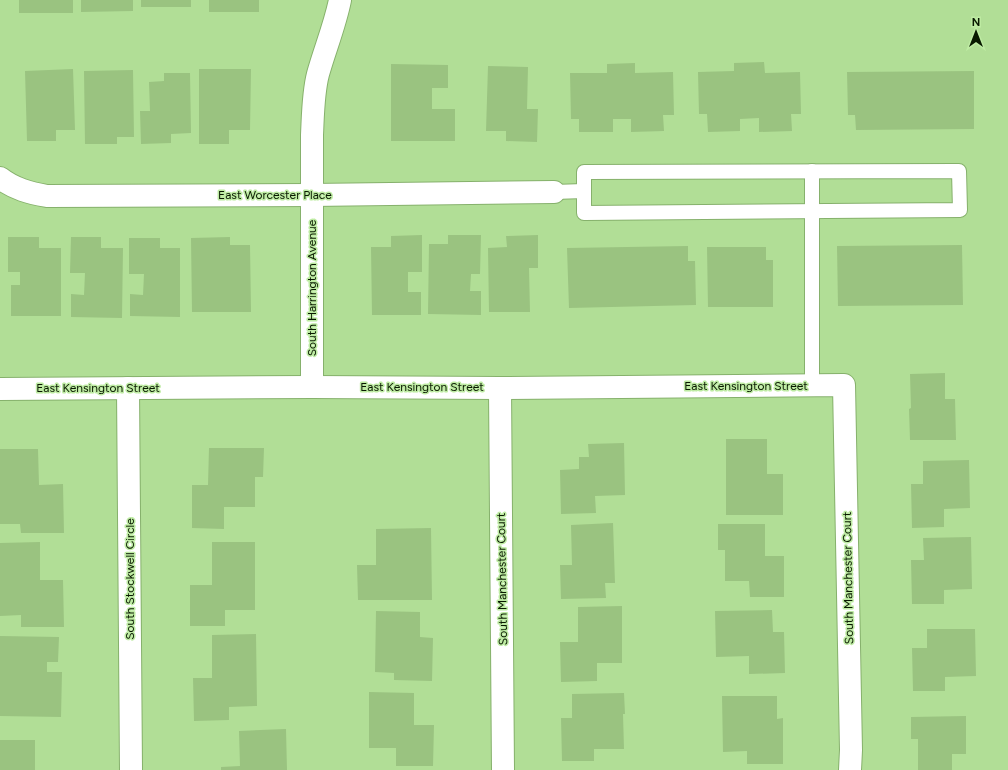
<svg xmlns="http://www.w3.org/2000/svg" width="1008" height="770" viewBox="0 0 1008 770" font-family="Figtree,sans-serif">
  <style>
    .building { fill: #9ac380 }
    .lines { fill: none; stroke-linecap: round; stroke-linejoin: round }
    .service-casing { stroke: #86b16c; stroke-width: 16 }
    .minor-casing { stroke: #86b16c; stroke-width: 24 }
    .service { stroke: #fff; stroke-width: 14 }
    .minor { stroke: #fff; stroke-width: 22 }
    .labels { text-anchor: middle; stroke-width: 3; stroke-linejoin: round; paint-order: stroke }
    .street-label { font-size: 12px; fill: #091901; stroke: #beeba3 }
  </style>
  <rect width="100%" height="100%" fill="#b1de96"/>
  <!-- building -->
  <g class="building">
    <rect x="19" y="0" width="54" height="13"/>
    <path d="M 81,0 L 133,0 L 133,11 L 81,12 Z"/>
    <rect x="141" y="0" width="50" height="7"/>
    <rect x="209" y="0" width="50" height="12"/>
    <path d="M 764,62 L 765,73 L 800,72 L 801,114 L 791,114 L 792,131 L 759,132 L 759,118 L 740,119 L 740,131 L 708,132 L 707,114 L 699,114 L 698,72 L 734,71 L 734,63 Z"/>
    <path d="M 635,63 L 635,73 L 673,72 L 674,115 L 663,115 L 664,131 L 631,132 L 631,119 L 613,119 L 613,132 L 579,132 L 579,119 L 571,119 L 570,73 L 607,73 L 607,64 Z"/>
    <path d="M 391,64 L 448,65 L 448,88 L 432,88 L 432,109 L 455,109 L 455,141 L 391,141 Z"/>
    <path d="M 488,66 L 528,67 L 527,109 L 538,109 L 537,142 L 506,141 L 506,131 L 486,131 Z"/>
    <path d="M 73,69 L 75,130 L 56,130 L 56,141 L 27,141 L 25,71 Z"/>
    <path d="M 199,69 L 251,69 L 250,130 L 229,130 L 229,144 L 199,144 Z"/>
    <path d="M 133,70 L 134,137 L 117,137 L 117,144 L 85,144 L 84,71 Z"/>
    <path d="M 974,71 L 974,129 L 856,130 L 855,115 L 848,115 L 847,72 Z"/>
    <path d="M 164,73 L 190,73 L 191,133 L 171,134 L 171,143 L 141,144 L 140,111 L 150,111 L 149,82 L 164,81 Z"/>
    <path d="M 422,235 L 422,272 L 408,272 L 408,292 L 421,292 L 421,315 L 372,315 L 371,247 L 391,247 L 391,236 Z"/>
    <path d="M 448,235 L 481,235 L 480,274 L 471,274 L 470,291 L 481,291 L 481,315 L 428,314 L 429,244 L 448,244 Z"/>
    <path d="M 538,235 L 538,268 L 529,268 L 530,312 L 489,312 L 488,248 L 507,247 L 506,236 Z"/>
    <path d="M 8,237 L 39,237 L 39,248 L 61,248 L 61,316 L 11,316 L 11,285 L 20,285 L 20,272 L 8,272 Z"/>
    <path d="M 71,237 L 101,237 L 101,248 L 123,248 L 122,318 L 71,317 L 71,294 L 84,295 L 85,273 L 70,273 Z"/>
    <path d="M 230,237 L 230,245 L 250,245 L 251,312 L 192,312 L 191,238 Z"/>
    <path d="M 129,238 L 160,238 L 160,248 L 180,248 L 180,317 L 130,316 L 130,294 L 143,295 L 144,274 L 129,274 Z"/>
    <path d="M 962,245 L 963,305 L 838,306 L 837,246 Z"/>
    <path d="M 688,246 L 688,261 L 695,261 L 696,305 L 569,308 L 567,248 Z"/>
    <path d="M 707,247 L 766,247 L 766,260 L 773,260 L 773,307 L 708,307 Z"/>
    <path d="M 945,373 L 945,399 L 955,399 L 956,440 L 910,440 L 909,409 L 911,408 L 910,374 Z"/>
    <path d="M 726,439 L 767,439 L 767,474 L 783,474 L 783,515 L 726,515 Z"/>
    <path d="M 624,443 L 625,495 L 595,496 L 596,513 L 561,514 L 560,470 L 579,469 L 579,457 L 589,457 L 588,444 Z"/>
    <path d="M 209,448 L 264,448 L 263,477 L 255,477 L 255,507 L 224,507 L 224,529 L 192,528 L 192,485 L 208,485 Z"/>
    <path d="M 0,449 L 38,449 L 39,485 L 63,484 L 64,533 L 21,533 L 20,524 L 0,524 Z"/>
    <path d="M 969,460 L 970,508 L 944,509 L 944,527 L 912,528 L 911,484 L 923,484 L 923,461 Z"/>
    <path d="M 613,523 L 615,583 L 605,583 L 606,598 L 561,599 L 560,565 L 572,565 L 571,525 Z"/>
    <path d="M 718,524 L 765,524 L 765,556 L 784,556 L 784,597 L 750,597 L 749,581 L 725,581 L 725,550 L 718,550 Z"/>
    <path d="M 431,528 L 432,600 L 358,600 L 357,565 L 376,565 L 376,529 Z"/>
    <path d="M 971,537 L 972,589 L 944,590 L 944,604 L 912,604 L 911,560 L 924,560 L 923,538 Z"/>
    <path d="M 40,542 L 40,580 L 63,580 L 64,627 L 21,627 L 21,615 L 0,616 L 0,543 Z"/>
    <path d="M 212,542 L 255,542 L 255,610 L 225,610 L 225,626 L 190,626 L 190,585 L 212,585 Z"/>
    <path d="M 622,606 L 622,663 L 597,663 L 597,681 L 561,682 L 560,642 L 578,642 L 578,607 Z"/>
    <path d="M 772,610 L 773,632 L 784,632 L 785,673 L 749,674 L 749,656 L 716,657 L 715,611 Z"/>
    <path d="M 376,611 L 420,612 L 420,637 L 433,638 L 432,681 L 394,680 L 394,673 L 375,672 Z"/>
    <path d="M 927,629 L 975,629 L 976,676 L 945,677 L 945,691 L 913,691 L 912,648 L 927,648 Z"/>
    <path d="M 256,634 L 257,706 L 229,707 L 229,720 L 194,721 L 193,678 L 212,678 L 212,635 Z"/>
    <path d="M 0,636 L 59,637 L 58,662 L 47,662 L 47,672 L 62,672 L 61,717 L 0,716 Z"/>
    <path d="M 369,692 L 414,693 L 414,725 L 434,725 L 433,766 L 396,766 L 396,748 L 369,748 Z"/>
    <path d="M 624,693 L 625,714 L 623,714 L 624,749 L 594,749 L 594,761 L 562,761 L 561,718 L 572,718 L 572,694 Z"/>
    <path d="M 722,696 L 777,696 L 777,719 L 783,718 L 783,764 L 747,764 L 747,751 L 723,752 Z"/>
    <path d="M 966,716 L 966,754 L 952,754 L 952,770 L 918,770 L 918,739 L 911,739 L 911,717 Z"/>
    <path d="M 286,729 L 287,770 L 221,770 L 221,767 L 240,766 L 239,731 Z"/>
    <rect x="0" y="740" width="35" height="30"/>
  </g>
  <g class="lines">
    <defs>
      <g id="service">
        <path d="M 812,171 L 812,386"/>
        <path d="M 959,171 L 960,210 L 584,213 L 584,172 Z"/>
        <path d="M 554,192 L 584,191"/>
      </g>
      <g id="minor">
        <path d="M 0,178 C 14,189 30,193 47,196 L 311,195 L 554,192"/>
        <path d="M 312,387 L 312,135 C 313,115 313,93 318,74 C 325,49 335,25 340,0"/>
        <path d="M 128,388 L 131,770"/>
        <path d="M 500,388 L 503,770"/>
        <path d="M 0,389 L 312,387 L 500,388 L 844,385 L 851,750 L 850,770"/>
      </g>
    </defs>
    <!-- service casing -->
    <use href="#service" class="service-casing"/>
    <!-- minor casing -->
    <use href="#minor" class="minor-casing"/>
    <!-- service -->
    <use href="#service" class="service"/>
    <!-- minor -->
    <use href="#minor" class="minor"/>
  </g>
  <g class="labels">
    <!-- street labels -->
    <g class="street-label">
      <text x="275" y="199">East Worcester Place</text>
      <text transform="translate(312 288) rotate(-90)" y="4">South Harrington Avenue</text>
      <text x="746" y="390">East Kensington Street</text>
      <text x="422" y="391">East Kensington Street</text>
      <text x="98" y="392">East Kensington Street</text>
      <text transform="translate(848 578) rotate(-91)" y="4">South Manchester Court</text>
      <text transform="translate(130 579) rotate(-90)" y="4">South Stockwell Circle</text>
      <text transform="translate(502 579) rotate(-91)" y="4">South Manchester Court</text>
    </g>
  </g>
  <!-- north arrow -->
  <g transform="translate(976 32)" stroke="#beeba3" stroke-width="3" paint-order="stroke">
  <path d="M0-3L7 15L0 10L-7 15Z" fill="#091901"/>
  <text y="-6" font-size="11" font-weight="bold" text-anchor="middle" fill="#091901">N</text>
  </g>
</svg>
